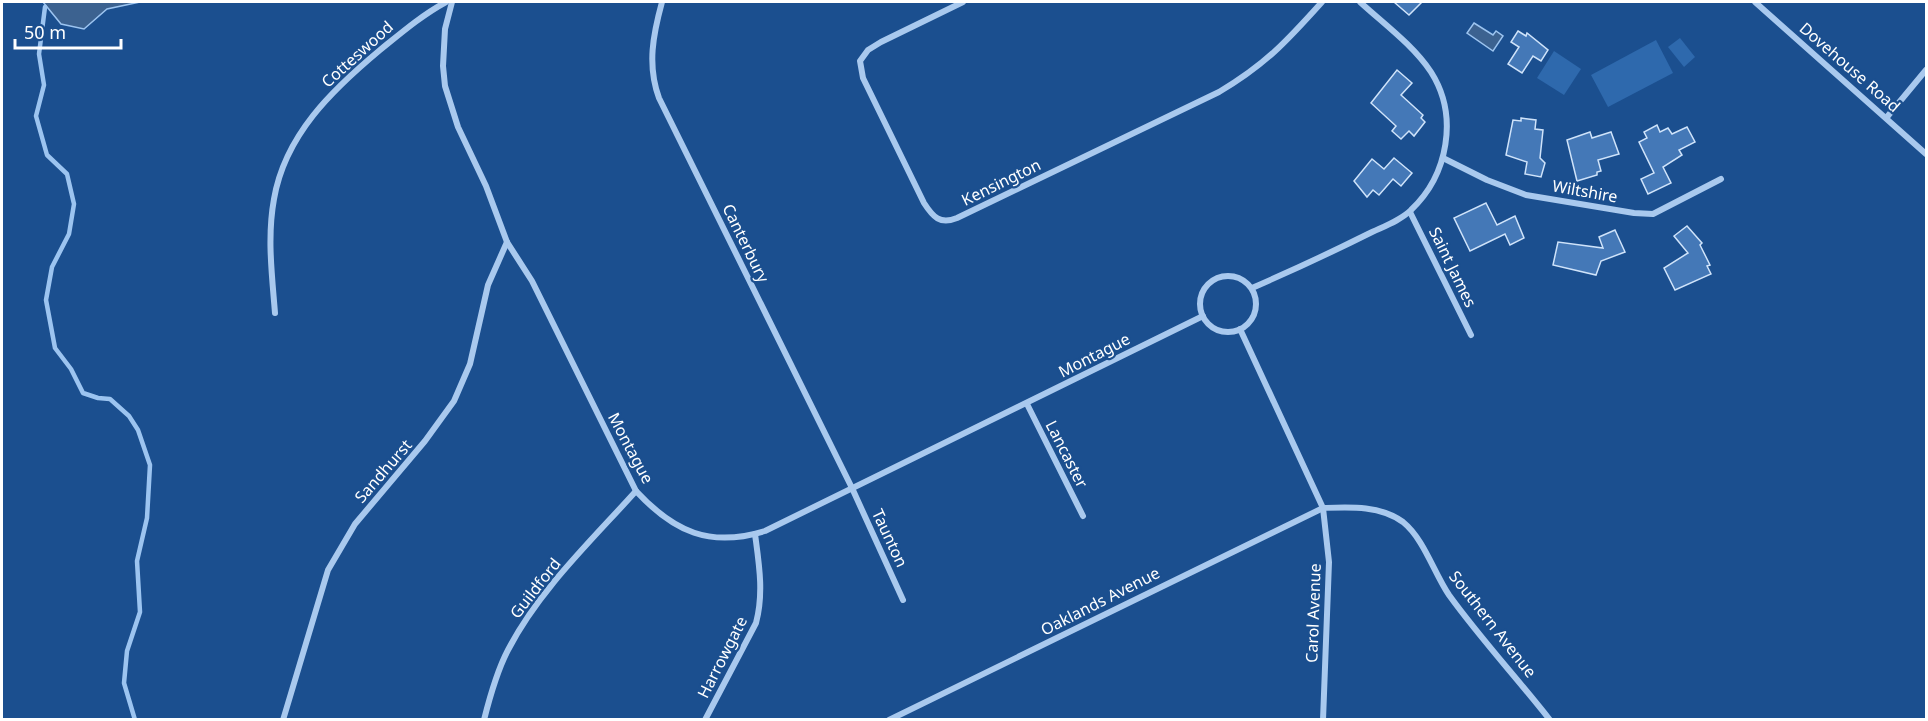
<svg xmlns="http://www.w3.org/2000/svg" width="1928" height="721" viewBox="0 0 1928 721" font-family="'Noto Sans',sans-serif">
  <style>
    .green { fill: #2e69ad }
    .water { fill: #3c6290; stroke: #9cc4f0; stroke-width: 1.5 }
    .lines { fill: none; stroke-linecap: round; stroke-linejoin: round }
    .stream { stroke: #9cc4f0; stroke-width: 4.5 }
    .building { fill: #4478b7; stroke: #cfe3fa; stroke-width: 1.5 }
    .minor { stroke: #a9c9ee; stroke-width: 6 }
    .labels { text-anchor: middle; stroke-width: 4.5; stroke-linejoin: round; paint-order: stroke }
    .street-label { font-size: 16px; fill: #fff; stroke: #1b4f8f }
  </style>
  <rect width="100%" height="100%" fill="#1b4f8f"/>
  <!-- green -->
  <g class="green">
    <path d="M 1680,38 L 1695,57 L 1684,67 L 1668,47 Z"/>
    <path d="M 1656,40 L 1673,73 L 1608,107 L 1591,75 Z"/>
    <path d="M 1554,51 L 1581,69 L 1564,95 L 1537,78 Z"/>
  </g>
  <!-- water -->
  <g class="water">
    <path d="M 43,2 L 140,2 L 107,9 L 84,29 L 61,24 Z"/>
    <path d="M 1474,23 L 1493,35 L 1496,31 L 1503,36 L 1493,51 L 1467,33 Z"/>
  </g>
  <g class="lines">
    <!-- stream -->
    <path class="stream" d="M 45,7 L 39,54 L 44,85 L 36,116 L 47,155 L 67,174 L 74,204 L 69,234 L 52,267 L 46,300 L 55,348 L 71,369 L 83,393 L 98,398 L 110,399 L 129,416 L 138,430 L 150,465 L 147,518 L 137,561 L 140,612 L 127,651 L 124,683 L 135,720"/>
  </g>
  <!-- building -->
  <g class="building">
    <path d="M 1394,2 L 1422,2 L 1409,15 Z"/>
    <path d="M 1518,31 L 1526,36 L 1527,33 L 1548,50 L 1541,61 L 1533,56 L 1522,73 L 1508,64 L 1519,47 L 1511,42 Z"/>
    <path d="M 1397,70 L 1412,83 L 1401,95 L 1423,115 L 1421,118 L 1425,122 L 1414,136 L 1409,131 L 1401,139 L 1392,131 L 1396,126 L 1371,103 Z"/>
    <path d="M 1521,118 L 1536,120 L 1535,129 L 1543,130 L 1540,158 L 1545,163 L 1541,177 L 1525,174 L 1527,162 L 1506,155 L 1513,120 L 1521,121 Z"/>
    <path d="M 1657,125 L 1660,132 L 1668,128 L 1672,134 L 1687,127 L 1695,142 L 1679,150 L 1682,155 L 1663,167 L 1671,183 L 1648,194 L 1641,179 L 1654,173 L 1639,142 L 1647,138 L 1644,132 Z"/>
    <path d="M 1590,132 L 1592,138 L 1611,132 L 1619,154 L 1598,160 L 1601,171 L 1597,172 L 1597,175 L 1577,181 L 1567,140 Z"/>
    <path d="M 1394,158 L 1412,173 L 1401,186 L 1393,179 L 1379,195 L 1373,190 L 1367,197 L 1354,181 L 1372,159 L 1384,169 Z"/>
    <path d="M 1486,203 L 1497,225 L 1515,216 L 1524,238 L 1510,245 L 1505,234 L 1470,251 L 1454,218 Z"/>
    <path d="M 1687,226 L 1702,243 L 1700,245 L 1710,265 L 1707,266 L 1711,274 L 1675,290 L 1664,268 L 1688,253 L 1674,236 Z"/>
    <path d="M 1615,230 L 1625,252 L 1601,261 L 1596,275 L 1553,265 L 1558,242 L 1603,248 L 1599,237 Z"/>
  </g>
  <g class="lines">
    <!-- minor -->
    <g class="minor">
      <path d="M 452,2 L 445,29 L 443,66 L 445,86 L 458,127 L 486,186 L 507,242 L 532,281 L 636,491 C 674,532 710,548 765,531 L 1203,316"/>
      <path d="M 662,2 C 653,35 647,65 659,98 L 852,488 L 903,600"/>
      <path d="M 963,2 L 881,42 L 868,50 L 860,61 L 863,78 L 924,203 C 933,217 940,225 957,218 L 1219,92 C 1265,65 1287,41 1322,2"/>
      <path d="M 1755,2 L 1926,154"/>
      <path d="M 1887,117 L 1926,70"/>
      <path d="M 1443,158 L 1487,180 L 1526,195 L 1634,213 L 1653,214 L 1721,179"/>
      <path d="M 1410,212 L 1471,335"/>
      <circle cx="1228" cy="304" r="28"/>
      <path d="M 1252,288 C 1291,271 1330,253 1368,234 C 1382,227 1400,221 1411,210 C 1448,175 1459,116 1431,72 C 1413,45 1384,24 1360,2"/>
      <path d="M 275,313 C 272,275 267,237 274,199 C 285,135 332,90 380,50 C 401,33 422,15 446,2"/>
      <path d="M 1240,329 L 1323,508 L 1329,562 L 1323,720"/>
      <path d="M 1027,404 L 1083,516"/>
      <path d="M 283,720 L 328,570 L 355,524 L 425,441 L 454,401 L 470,364 L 488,285 L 507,242"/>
      <path d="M 484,720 C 490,696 497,671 508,650 C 539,590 592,540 636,491"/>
      <path d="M 705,720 L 756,623 C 764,593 759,564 755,534"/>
      <path d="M 889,720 L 1323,508 C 1349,507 1380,505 1403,522 C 1424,539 1434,573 1449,595 C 1480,638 1517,678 1550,720"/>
    </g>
  </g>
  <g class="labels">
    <!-- street labels -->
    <g class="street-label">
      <text transform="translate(357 54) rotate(-42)" y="6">Cotteswood</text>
      <text transform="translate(1850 67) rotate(41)" y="6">Dovehouse Road</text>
      <text transform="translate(1001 182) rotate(-26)" y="6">Kensington</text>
      <text transform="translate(1585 191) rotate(10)" y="6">Wiltshire</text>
      <text transform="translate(746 243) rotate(64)" y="6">Canterbury</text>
      <text transform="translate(1453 267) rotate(64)" y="6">Saint James</text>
      <text transform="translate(1094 355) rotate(-27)" y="6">Montague</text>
      <text transform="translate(631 448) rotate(62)" y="6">Montague</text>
      <text transform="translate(1067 454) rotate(63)" y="6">Lancaster</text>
      <text transform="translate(383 471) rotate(-49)" y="6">Sandhurst</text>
      <text transform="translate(890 538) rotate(65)" y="6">Taunton</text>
      <text transform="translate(535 588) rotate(-52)" y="6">Guildford</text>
      <text transform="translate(1100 601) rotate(-27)" y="6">Oaklands Avenue</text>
      <text transform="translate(1313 613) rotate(-88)" y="6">Carol Avenue</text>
      <text transform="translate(1493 624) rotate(52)" y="6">Southern Avenue</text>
      <text transform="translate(722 657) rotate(-63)" y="6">Harrowgate</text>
    </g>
  </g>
  <!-- border -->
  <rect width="1928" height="721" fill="none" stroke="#ffffff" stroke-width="6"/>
  <!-- scale -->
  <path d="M15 39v9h106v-9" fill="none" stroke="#ffffff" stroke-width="3"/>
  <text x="24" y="39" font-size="18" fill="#ffffff" stroke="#1b4f8f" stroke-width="4.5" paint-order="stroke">50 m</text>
</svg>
